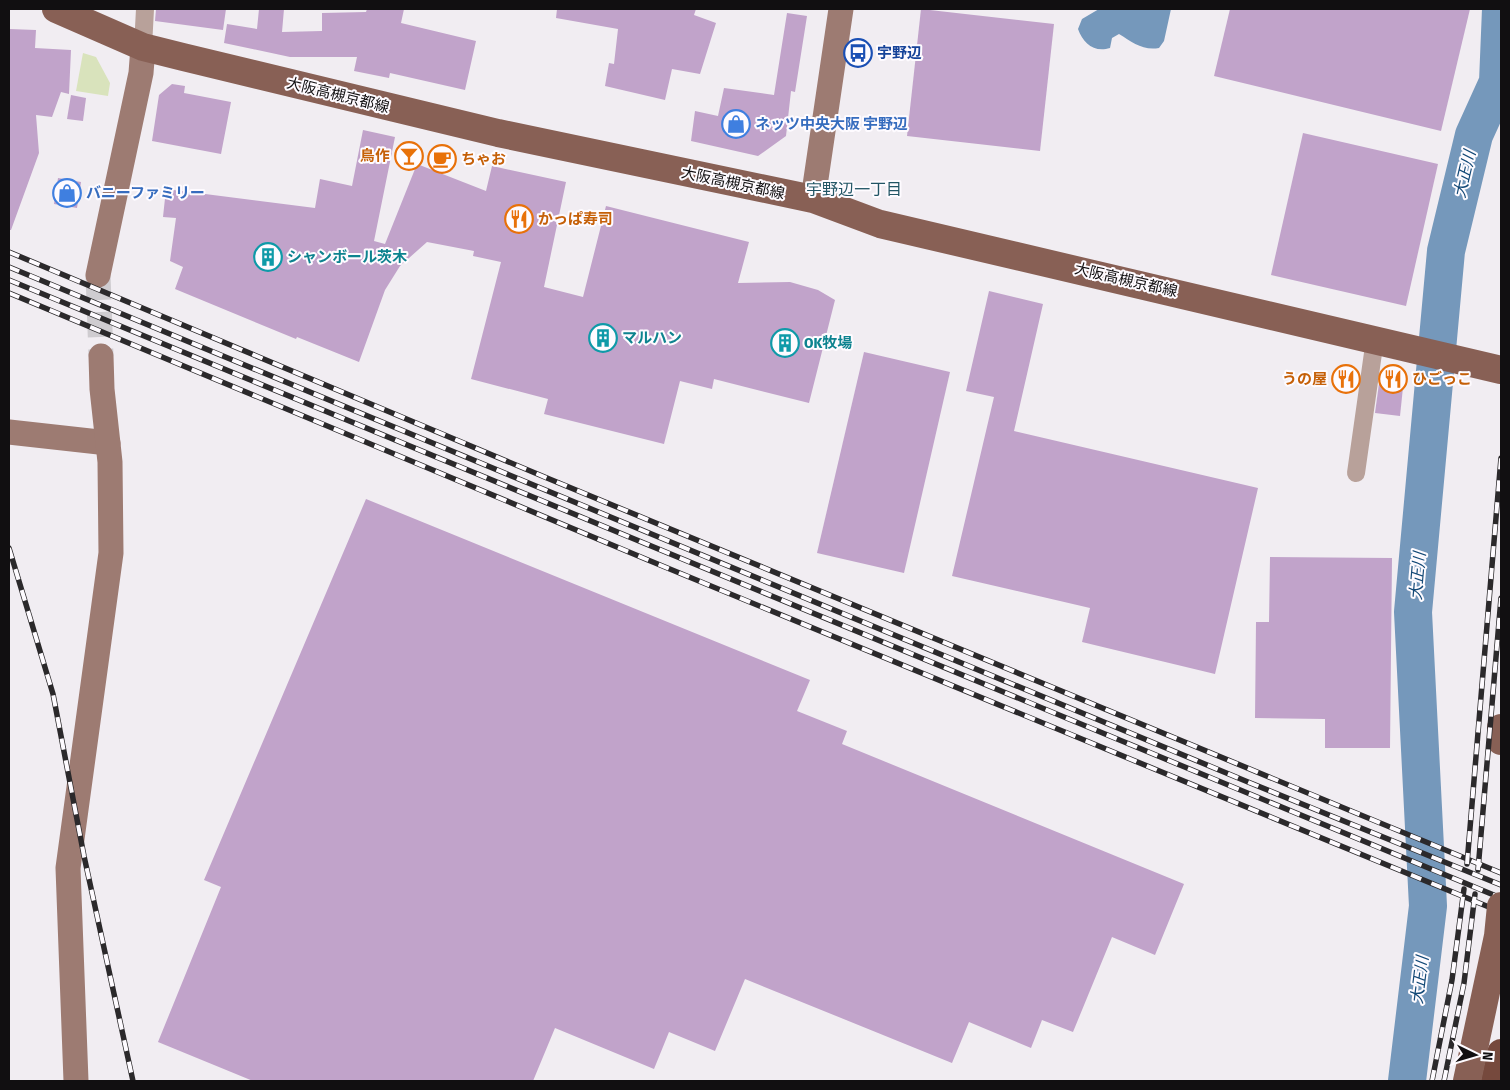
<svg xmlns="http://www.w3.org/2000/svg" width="1510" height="1090" viewBox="0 0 1510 1090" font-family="'Fira Sans Condensed','Noto Sans JP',sans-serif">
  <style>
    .green { fill: #d9e3bc }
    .water { fill: #7598bb }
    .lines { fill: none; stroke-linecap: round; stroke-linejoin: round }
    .river { stroke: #7598bb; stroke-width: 38 }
    .building { fill: #c1a3ca }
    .secondary-tunnel { stroke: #cfccd0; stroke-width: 25; stroke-dasharray: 25 12; stroke-linecap: butt }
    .street { stroke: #b8a19a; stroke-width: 18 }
    .secondary { stroke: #9d7b72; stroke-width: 25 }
    .primary { stroke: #886055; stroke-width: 28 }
    .highway { stroke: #76493d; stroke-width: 28 }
    .rail-casing { stroke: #2b292b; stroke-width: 5.5 }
    .rail { stroke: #fefbff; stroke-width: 4; stroke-dasharray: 11; stroke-linecap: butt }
    .primary-bridge { stroke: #886055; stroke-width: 28 }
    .labels { text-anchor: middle; stroke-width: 4; stroke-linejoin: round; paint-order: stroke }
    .transit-label { font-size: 15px; font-weight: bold; fill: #164399; stroke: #fefbff; text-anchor: start }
    .street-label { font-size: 15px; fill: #110f11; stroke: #fefbff }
    .shop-label { font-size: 15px; font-weight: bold; fill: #366cbe; stroke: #fefbff; text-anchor: start }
    .food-label { font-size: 15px; font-weight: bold; fill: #c56008; stroke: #fefbff; text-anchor: start }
    .culture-label { font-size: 15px; font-weight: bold; fill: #0d838f; stroke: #fefbff; text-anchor: start }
    .water-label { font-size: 16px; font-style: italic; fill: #124876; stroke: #fefbff }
    .neighbourhood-label { font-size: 16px; fill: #225565; stroke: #fefbff }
  </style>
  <rect width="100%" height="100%" fill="#f1edf2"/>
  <!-- green -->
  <path class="green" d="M 83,53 L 96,57 L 110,83 L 108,96 L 76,91 Z"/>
  <!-- water -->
  <path class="water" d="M 1099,9 L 1171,9 L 1164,41 L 1159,48 C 1143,51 1132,42 1119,34 L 1112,38 L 1110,48 C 1094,53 1083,43 1078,29 L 1082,19 Z"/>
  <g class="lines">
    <!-- river -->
    <path class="river" d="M 1407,1081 L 1428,906 L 1413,612 L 1446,251 L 1474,135 L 1498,82 L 1501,9"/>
  </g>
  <!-- building -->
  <g class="building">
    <path d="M 156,9 L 226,9 L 223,30 L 155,21 Z"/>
    <path d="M 259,9 L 284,9 L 282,32 L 322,31 L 322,13 L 366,12 L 367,9 L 404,9 L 401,23 L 476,41 L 465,90 L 390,73 L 389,78 L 354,71 L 357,57 L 290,57 L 224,43 L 227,24 L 257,29 Z"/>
    <path d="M 557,9 L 696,9 L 694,15 L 716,23 L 700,74 L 672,69 L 665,100 L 605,86 L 609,63 L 614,64 L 618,29 L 556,18 Z"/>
    <path d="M 921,9 L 1054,24 L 1040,151 L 907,136 Z"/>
    <path d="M 1230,9 L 1470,9 L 1441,131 L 1214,76 Z"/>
    <path d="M 787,13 L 807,16 L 795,92 L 791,91 L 786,136 L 758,156 L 691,141 L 695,111 L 718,116 L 724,88 L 774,95 Z"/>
    <path d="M 9,29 L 36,30 L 35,48 L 71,50 L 69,94 L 61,92 L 52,117 L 36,115 L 39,153 L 11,230 L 9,230 Z"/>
    <path d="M 172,84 L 185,86 L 184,93 L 231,102 L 221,154 L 152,141 L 159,95 Z"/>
    <path d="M 71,95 L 86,98 L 83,121 L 67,119 Z"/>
    <path d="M 363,130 L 395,137 L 374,241 L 385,244 L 417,164 L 486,191 L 492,166 L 566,182 L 544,287 L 583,297 L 606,206 L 749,242 L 738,283 L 790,282 L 818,290 L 835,300 L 809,403 L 714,379 L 712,389 L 680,381 L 664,444 L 544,414 L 548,399 L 471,379 L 501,262 L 473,256 L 474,251 L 427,242 L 400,266 L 385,290 L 359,362 L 297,337 L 296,339 L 175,289 L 183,267 L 170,261 L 176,218 L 163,217 L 166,189 L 315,208 L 320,179 L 352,186 Z"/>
    <path d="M 1303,133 L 1438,164 L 1406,306 L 1271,275 Z"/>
    <path d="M 58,178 L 81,182 L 77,208 L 54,204 Z"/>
    <path d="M 989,291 L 1043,304 L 1014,431 L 1258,488 L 1215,674 L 1082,642 L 1090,608 L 952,576 L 994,397 L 966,391 Z"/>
    <path d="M 864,352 L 950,372 L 904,573 L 817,553 Z"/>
    <path d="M 1380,376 L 1404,378 L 1400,416 L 1375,413 Z"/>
    <path d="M 366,499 L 810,680 L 797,711 L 847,731 L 842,744 L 1184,884 L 1155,955 L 1112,937 L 1073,1032 L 1042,1020 L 1031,1048 L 969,1022 L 952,1063 L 745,979 L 715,1051 L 669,1032 L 654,1069 L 555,1028 L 533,1081 L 253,1081 L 158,1042 L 221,887 L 204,880 Z"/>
    <path d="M 1270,557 L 1392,558 L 1390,748 L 1325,748 L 1325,719 L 1255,718 L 1256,622 L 1269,622 Z"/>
  </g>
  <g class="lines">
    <!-- secondary-tunnel -->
    <path class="secondary-tunnel" d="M 98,275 L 101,356"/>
    <!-- street -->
    <g class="street">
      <path d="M 143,47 L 145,9"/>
      <path d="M 1356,473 L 1375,339"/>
    </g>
    <!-- secondary -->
    <g class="secondary">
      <path d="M 813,199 L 841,9"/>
      <path d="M 98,275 L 141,73 L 143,47"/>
      <path d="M 9,432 L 108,443"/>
      <path d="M 76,1081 L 68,868 L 111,553 L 110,462 L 102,389 L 101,356"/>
    </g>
    <!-- primary -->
    <g class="primary">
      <path d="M 56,9 L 143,47 L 183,57 L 498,133 L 813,199 L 880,224 L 1501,370"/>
      <path d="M 1501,728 L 1501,741"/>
    </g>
    <!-- highway -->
    <path class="highway" d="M 1495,1081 L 1501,1053"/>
    <defs>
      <g id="rail">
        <path d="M 9,252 L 547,478 L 1501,873"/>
        <path d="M 9,267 L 1248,782 L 1501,885"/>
        <path d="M 9,280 L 1501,898"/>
        <path d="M 9,293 L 648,560 L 1501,912"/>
        <path d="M 9,548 L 53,694 L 84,856 L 133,1081"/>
        <path d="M 1467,864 L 1501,458"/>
        <path d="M 1478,870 L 1501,598"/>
        <path d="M 1432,1081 L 1452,980 L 1464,889"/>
        <path d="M 1444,1081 L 1464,983 L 1475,894"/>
      </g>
    </defs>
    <!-- rail casing -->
    <use href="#rail" class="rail-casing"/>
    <!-- rail -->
    <use href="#rail" class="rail"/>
    <!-- primary-bridge -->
    <path class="primary-bridge" d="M 1467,1081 L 1498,936 L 1501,906"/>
  </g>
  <!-- icons -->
  <defs>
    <symbol id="bus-ring" viewBox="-11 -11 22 22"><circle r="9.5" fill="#fefbff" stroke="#1a4fb4" stroke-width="1.5"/><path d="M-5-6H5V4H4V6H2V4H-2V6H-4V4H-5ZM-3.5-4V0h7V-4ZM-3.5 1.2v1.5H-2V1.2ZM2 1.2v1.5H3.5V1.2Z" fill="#1a4fb4"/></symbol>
    <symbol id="shop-ring" viewBox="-11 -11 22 22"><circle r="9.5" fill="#fefbff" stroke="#3f7fe0" stroke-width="1.5"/><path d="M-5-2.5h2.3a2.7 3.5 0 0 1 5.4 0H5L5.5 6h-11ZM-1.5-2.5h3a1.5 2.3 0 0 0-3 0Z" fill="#3f7fe0"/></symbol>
    <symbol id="bar-ring" viewBox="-11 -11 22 22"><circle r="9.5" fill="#fefbff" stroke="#e8710a" stroke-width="1.5"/><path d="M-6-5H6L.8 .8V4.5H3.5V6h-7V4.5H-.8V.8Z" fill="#e8710a"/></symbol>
    <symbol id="cafe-ring" viewBox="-11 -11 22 22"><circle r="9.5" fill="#fefbff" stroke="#e8710a" stroke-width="1.5"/><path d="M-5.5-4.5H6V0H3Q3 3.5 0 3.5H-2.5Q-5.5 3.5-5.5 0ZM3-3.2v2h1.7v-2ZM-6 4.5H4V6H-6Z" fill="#e8710a"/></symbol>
    <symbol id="restaurant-ring" viewBox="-11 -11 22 22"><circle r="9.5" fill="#fefbff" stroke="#e8710a" stroke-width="1.5"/><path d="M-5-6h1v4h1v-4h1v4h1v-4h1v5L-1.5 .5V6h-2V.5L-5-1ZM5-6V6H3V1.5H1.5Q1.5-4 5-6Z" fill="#e8710a"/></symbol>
    <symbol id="building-ring" viewBox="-11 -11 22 22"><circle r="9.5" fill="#fefbff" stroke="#0f9aa8" stroke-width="1.5"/><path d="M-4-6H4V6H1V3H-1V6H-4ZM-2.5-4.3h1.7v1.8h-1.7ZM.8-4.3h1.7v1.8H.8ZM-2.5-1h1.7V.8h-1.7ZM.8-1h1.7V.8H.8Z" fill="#0f9aa8"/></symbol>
  </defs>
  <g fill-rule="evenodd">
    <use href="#bus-ring" x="842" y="37" width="32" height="32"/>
    <use href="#shop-ring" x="720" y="108" width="32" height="32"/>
    <use href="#bar-ring" x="393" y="140" width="32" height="32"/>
    <use href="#cafe-ring" x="426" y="143" width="32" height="32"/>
    <use href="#shop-ring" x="51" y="177" width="32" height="32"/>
    <use href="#restaurant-ring" x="503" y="203" width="32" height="32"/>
    <use href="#building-ring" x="252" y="241" width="32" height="32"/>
    <use href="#building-ring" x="587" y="322" width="32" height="32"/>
    <use href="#building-ring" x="769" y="327" width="32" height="32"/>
    <use href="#restaurant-ring" x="1330" y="363" width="32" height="32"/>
    <use href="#restaurant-ring" x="1377" y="363" width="32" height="32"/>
  </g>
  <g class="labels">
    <!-- transit labels -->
    <g class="transit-label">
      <text x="877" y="58">宇野辺</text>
    </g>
    <!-- street labels -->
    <g class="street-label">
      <text transform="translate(338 95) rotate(14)" y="5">大阪高槻京都線</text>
      <text transform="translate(733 183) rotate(12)" y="5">大阪高槻京都線</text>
      <text transform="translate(1126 280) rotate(13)" y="5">大阪高槻京都線</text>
    </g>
    <!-- shop labels -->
    <g class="shop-label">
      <text x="755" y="129">ネッツ中央大阪 宇野辺</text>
      <text x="86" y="198">バニーファミリー</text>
    </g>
    <!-- food labels -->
    <g class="food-label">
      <text x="390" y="161" text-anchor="end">鳥作</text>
      <text x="461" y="164">ちゃお</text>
      <text x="538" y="224">かっぱ寿司</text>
      <text x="1327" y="384" text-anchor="end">うの屋</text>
      <text x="1412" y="384">ひごっこ</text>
    </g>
    <!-- culture labels -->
    <g class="culture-label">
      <text x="287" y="262">シャンボール茨木</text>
      <text x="622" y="343">マルハン</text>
      <text x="804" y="348">OK牧場</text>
    </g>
    <!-- water labels -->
    <g class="water-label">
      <text transform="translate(1464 174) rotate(-77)" y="6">大正川</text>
      <text transform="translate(1417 576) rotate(-85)" y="6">大正川</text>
      <text transform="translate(1419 980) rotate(-83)" y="6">大正川</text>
    </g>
    <!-- neighbourhood labels -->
    <g class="neighbourhood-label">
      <text x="854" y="195">宇野辺一丁目</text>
    </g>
  </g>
  <!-- border -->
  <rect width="1510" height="1090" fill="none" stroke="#110f11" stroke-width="20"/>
  <!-- north arrow -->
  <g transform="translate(1475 1055) rotate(95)" stroke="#fefbff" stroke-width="4" paint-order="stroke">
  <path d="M0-4L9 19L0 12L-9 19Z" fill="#110f11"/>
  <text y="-8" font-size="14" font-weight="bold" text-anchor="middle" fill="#110f11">N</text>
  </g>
</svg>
